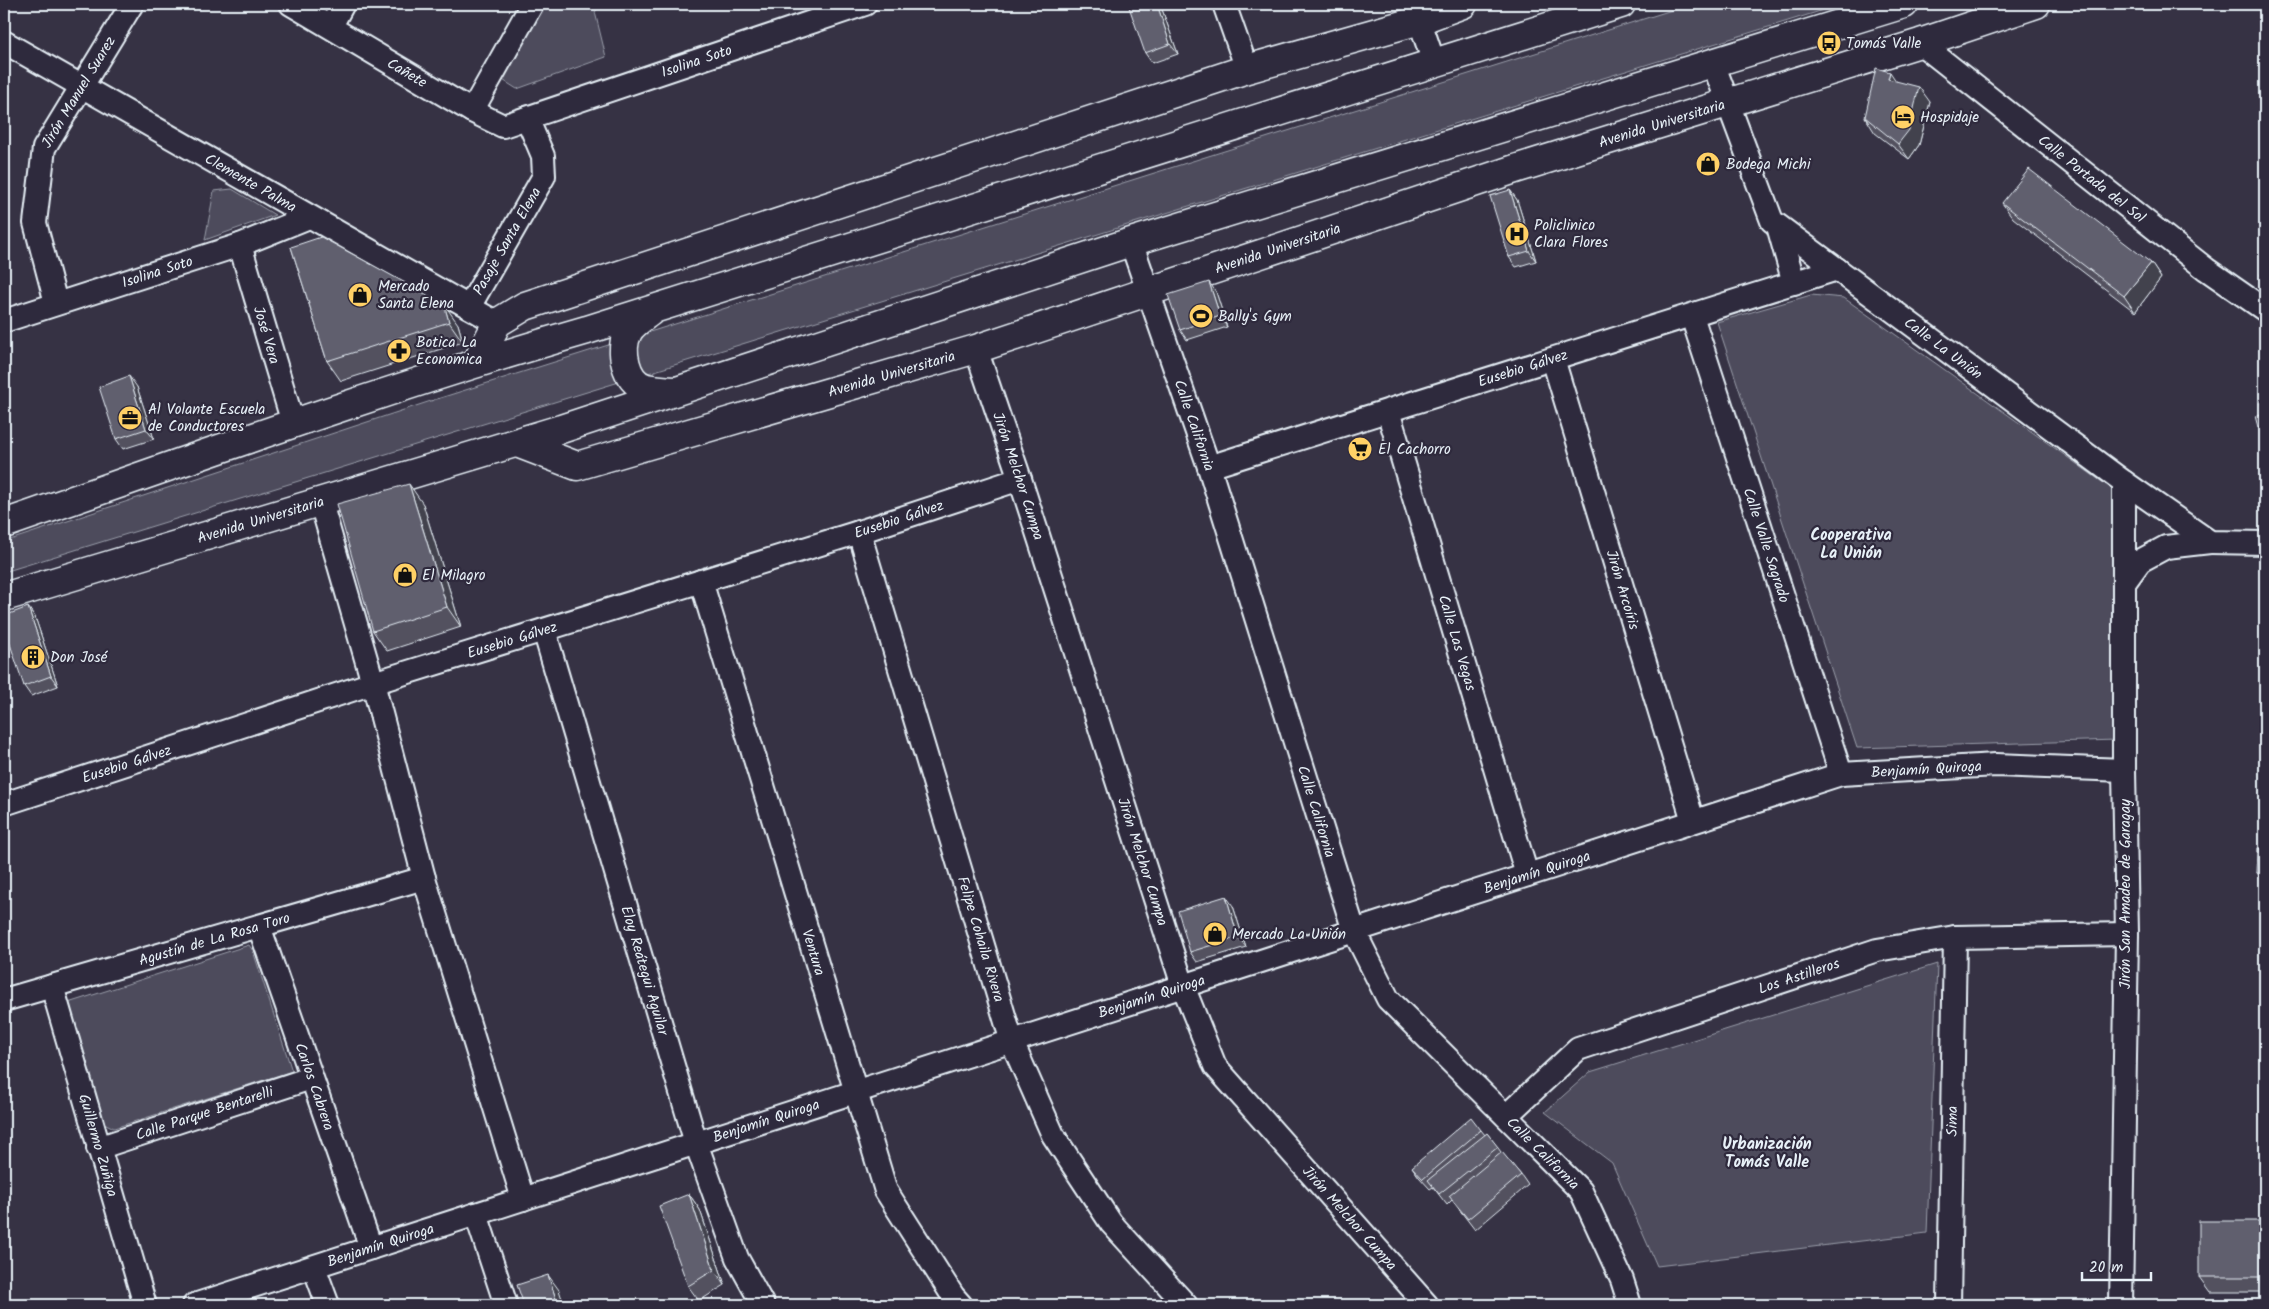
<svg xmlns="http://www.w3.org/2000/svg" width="2269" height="1309" viewBox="0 0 2269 1309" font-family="Kalam,sans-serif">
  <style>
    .green { fill: #4d4b5c; stroke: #9a9eaa }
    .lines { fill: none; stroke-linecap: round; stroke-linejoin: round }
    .street-casing { stroke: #e8f1f8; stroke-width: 26 }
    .secondary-casing { stroke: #e8f1f8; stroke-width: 31 }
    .primary-casing { stroke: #e8f1f8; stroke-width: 31 }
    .street { stroke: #2f2a3d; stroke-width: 22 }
    .secondary { stroke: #2f2a3d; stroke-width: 28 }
    .primary { stroke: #2f2a3d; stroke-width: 28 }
    .wall { fill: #53515f; stroke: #e8f1f8 }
    .shaded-wall { fill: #43424d; stroke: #e8f1f8 }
    .building { fill: #605e6e; stroke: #e8f1f8 }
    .labels { text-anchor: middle; stroke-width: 4.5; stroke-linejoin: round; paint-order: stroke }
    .poi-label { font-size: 15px; fill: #e8f1f8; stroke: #2f2a3d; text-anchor: start }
    .street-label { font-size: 15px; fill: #e8f1f8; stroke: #2f2a3d }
    .neighbourhood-label { font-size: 16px; font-weight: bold; fill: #e8f1f8; stroke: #2f2a3d }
  </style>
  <rect width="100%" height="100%" fill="#363244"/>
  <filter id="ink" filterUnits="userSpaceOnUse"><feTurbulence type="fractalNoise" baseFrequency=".02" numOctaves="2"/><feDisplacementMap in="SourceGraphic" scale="10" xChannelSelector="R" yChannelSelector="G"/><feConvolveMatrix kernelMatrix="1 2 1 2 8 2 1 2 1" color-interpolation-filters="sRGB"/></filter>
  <g filter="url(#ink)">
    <!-- green -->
    <g class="green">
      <path d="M 540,4 L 601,4 L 595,12 L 606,57 L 517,89 L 498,77 Z"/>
      <path d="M 1691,4 L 1843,4 L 4,572 L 4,542 L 437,399 Z"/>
      <path d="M 232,189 L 275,215 L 205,240 L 214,191 Z"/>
      <path d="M 1811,295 L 1844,298 L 2112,489 L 2117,740 L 1857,748 L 1717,322 Z"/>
      <path d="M 249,945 L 253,951 L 292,1071 L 114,1128 L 104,1123 L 65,1004 Z"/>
      <path d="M 1937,964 L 1927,1233 L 1657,1266 L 1612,1163 L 1545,1112 L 1590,1072 Z"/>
    </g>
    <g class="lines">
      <defs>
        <g id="street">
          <path id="s1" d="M 291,4 L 472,111 L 503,126 L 865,4"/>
          <path d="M 1224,4 L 1247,69"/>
          <path d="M 1414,4 L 1434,63"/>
          <path d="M 331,26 L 343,4"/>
          <path id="s2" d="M 4,42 L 497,323"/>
          <path id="s3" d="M 1920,43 L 2206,269 L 2265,310"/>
          <path id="s4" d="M 1713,63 L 1772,221 L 2124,482 L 2210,542 L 2265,543"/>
          <path d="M 472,111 L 532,4"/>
          <path d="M 1778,226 L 1794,283"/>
          <path id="s5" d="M 1131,242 L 1209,467 L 1354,931 L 1388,999 L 1581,1191 L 1622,1280 L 1630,1305"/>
          <path id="s6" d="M 240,245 L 293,423"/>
          <path id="s7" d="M 56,303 L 35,223 L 44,148 L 132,4"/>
          <path id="s8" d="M 469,307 L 544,176 L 543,156 L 527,118"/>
          <path id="s9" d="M 1692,316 L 1841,774"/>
          <path id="s10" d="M 4,321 L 240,245 L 309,217"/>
          <path id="s11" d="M 976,349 L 1020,479 L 1183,986 L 1215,1066 L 1427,1305"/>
          <path id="s12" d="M 1553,359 L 1693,821"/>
          <path id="s13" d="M 1388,411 L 1527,875"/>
          <path id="s14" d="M 1209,467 L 1837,269"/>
          <path d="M 321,503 L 373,683 L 424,878 L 523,1199"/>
          <path id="s15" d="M 859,532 L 1012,1042 L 1053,1135 L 1111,1223 L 1186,1305"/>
          <path id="s16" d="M 701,581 L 886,1191 L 953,1296 L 961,1305"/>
          <path d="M 2124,583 L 2140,561 L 2166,547 L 2210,542"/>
          <path id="s17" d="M 544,630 L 696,1143 L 737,1258 L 763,1305"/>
          <path id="s18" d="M 4,804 L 373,683 L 859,532 L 1020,479"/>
          <path id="s19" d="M 259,926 L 371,1248"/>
          <path id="s20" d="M 52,986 L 145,1305"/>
          <path id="s21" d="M 4,1000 L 424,878"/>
          <path id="s22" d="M 1506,1116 L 1578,1049 L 1877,950 L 1955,937 L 2127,934"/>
          <path id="s23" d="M 98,1148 L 311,1078"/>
          <path d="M 476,1214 L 506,1305"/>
          <path d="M 314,1267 L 328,1305"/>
          <path id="s24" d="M 194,1305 L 1841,774 L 1996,765 L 2124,770"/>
          <path id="s25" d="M 1949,1305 L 1955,937"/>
          <path d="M 2121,1305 L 2127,934 L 2124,770 L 2124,482"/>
        </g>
        <g id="secondary">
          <path d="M 477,362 L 497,323 L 525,306 L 1247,69 L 1420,20 L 1463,4"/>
          <path id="s26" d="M 517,443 L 577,466 L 976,349 L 1515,169 L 1920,43 L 2036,4"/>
        </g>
        <g id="primary">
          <path d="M 651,311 C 644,317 632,324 628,332 C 619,349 625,382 646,388 C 655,390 665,390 673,391"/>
          <path d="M 4,524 C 197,457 390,387 587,330 L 1621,4"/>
          <path id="s27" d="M 4,597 L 561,429 L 1131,242 L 1904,4"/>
        </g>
      </defs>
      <!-- street casing -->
      <use href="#street" class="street-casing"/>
      <!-- secondary casing -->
      <use href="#secondary" class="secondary-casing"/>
      <!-- primary casing -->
      <use href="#primary" class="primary-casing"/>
      <!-- street -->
      <use href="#street" class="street"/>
      <!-- secondary -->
      <use href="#secondary" class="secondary"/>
      <!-- primary -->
      <use href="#primary" class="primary"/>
    </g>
    <!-- wall -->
    <g class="wall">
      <path d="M 1160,4 L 1178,54 L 1152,63 L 1145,53 Z"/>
      <path d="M 1896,81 L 1930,102 L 1919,145 L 1909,159 L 1875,133 L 1865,117 Z"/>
      <path d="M 1510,190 L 1517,200 L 1536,261 L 1516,267 L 1509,257 Z"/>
      <path d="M 2002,203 L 2151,263 L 2161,278 L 2135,312 L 2013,218 Z"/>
      <path d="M 291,247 L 458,324 L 463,342 L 341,381 L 327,361 Z"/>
      <path d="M 1216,292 L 1227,327 L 1187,340 L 1180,330 Z"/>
      <path d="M 137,387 L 154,439 L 123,449 L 116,439 Z"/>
      <path d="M 2265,400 L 2265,437 L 2258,427 L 2263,413 Z"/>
      <path d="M 423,504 L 461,627 L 387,651 L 373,631 Z"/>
      <path d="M 28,607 L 35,617 L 58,686 L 31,696 L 24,686 Z"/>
      <path d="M 2265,848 L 2265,883 L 2257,873 Z"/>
      <path d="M 1233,906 L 1246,947 L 1197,962 L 1190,952 Z"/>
      <path d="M 1481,1130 L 1485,1135 L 1487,1133 L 1501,1152 L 1521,1175 L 1528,1185 L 1475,1230 L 1452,1200 L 1447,1205 L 1433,1187 L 1430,1189 L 1419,1177 L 1412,1167 Z"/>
      <path d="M 689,1194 L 700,1210 L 725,1285 L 699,1301 L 688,1286 Z"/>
      <path d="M 2265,1221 L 2265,1292 L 2210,1292 L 2199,1277 Z"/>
    </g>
    <!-- shaded-wall -->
    <g class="shaded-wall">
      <path d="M 1157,4 L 1160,4 L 1178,54 L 1170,44 Z"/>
      <path d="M 1890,72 L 1900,87 L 1888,79 Z"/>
      <path d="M 1919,87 L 1930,102 L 1919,145 L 1909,159 L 1898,144 Z"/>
      <path d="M 1510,190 L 1517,200 L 1536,261 L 1529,251 Z"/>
      <path d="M 2151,263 L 2161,278 L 2135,312 L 2124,296 Z"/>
      <path d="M 1209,282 L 1216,292 L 1227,327 L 1220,316 Z"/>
      <path d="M 444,304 L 458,324 L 463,342 L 449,322 Z"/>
      <path d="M 129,376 L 137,387 L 154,439 L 146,429 Z"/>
      <path d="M 409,484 L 423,504 L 461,627 L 447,607 Z"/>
      <path d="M 28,607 L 35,617 L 58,686 L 51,676 Z"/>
      <path d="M 1226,896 L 1233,906 L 1246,947 L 1238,937 Z"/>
      <path d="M 689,1194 L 700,1210 L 725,1285 L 714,1270 Z"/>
      <path d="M 548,1275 L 559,1290 L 564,1305 L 558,1305 Z"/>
    </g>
    <!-- building -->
    <g class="building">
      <path d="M 1128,4 L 1157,4 L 1170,44 L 1145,53 Z"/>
      <path d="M 1876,68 L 1890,72 L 1888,79 L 1919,87 L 1909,130 L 1898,144 L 1865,117 Z"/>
      <path d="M 2029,169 L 2151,263 L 2124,296 L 2002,203 Z"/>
      <path d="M 1510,190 L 1529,251 L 1509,257 L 1490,196 Z"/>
      <path d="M 321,237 L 444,304 L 449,322 L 327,361 L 291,247 Z"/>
      <path d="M 2265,268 L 2265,279 L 2260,275 Z"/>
      <path d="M 1209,282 L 1220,316 L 1180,330 L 1168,295 Z"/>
      <path d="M 129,376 L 146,429 L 116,439 L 99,387 Z"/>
      <path d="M 2265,400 L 2265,425 L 2258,427 L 2255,416 L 2263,413 L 2260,401 Z"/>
      <path d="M 409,484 L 447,607 L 373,631 L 337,504 Z"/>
      <path d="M 28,607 L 51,676 L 24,686 L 4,626 L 4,616 Z"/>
      <path d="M 2258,848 L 2265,848 L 2265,873 L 2257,873 Z"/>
      <path d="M 1226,896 L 1238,937 L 1190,952 L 1178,911 Z"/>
      <path d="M 1471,1117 L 1481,1130 L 1423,1179 L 1412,1167 Z"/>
      <path d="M 1487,1133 L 1498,1147 L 1439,1194 L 1428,1180 Z"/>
      <path d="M 1502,1152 L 1521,1175 L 1468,1219 L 1449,1196 Z"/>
      <path d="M 689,1194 L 714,1270 L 688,1286 L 659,1206 Z"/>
      <rect x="2199" y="1221" width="66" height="56"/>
      <path d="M 548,1275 L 558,1305 L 524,1305 L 517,1285 Z"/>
    </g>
  </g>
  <!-- icons -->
  <defs>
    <symbol id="bus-disc" viewBox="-11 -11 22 22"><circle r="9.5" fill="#ffd166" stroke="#2f2a3d"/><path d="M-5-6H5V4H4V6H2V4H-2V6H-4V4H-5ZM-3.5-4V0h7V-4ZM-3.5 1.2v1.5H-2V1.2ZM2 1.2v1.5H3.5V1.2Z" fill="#111"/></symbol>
    <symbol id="hotel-disc" viewBox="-11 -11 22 22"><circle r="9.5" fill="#ffd166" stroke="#2f2a3d"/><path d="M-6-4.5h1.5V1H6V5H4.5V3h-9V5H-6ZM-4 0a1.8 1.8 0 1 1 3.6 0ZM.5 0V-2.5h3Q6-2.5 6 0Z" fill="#111"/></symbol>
    <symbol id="shop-disc" viewBox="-11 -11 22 22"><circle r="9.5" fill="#ffd166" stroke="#2f2a3d"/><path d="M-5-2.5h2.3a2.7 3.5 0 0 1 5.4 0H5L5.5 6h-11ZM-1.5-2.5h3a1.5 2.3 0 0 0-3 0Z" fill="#111"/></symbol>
    <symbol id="hospital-disc" viewBox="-11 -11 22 22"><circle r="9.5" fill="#ffd166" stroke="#2f2a3d"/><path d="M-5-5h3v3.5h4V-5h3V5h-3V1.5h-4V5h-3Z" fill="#111"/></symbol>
    <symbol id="stadium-disc" viewBox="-11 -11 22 22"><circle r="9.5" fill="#ffd166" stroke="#2f2a3d"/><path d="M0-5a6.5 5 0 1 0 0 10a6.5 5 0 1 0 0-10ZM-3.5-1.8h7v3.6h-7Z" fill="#111"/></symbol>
    <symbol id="pharmacy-disc" viewBox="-11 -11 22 22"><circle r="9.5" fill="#ffd166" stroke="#2f2a3d"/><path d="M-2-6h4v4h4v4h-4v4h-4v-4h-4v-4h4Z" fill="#111"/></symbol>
    <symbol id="office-disc" viewBox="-11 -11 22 22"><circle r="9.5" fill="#ffd166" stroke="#2f2a3d"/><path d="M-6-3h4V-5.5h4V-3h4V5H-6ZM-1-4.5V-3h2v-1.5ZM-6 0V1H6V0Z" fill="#111"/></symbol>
    <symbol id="supermarket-disc" viewBox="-11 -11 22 22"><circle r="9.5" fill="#ffd166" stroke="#2f2a3d"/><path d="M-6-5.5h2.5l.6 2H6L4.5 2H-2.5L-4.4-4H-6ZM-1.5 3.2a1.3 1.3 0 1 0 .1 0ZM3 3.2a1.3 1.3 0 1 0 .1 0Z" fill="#111"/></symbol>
    <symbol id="building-disc" viewBox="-11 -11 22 22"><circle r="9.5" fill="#ffd166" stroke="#2f2a3d"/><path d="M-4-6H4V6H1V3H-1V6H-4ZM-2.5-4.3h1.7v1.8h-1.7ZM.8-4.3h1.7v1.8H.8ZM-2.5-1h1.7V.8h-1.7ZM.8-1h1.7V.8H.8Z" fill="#111"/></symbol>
  </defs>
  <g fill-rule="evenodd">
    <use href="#bus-disc" x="1815" y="29" width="28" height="28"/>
    <use href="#hotel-disc" x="1889" y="103" width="28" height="28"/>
    <use href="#shop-disc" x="1694" y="150" width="28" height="28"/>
    <use href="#hospital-disc" x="1503" y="220" width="28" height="28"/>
    <use href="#shop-disc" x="346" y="281" width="28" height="28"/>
    <use href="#stadium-disc" x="1187" y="302" width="28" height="28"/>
    <use href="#pharmacy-disc" x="385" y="337" width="28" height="28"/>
    <use href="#office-disc" x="116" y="404" width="28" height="28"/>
    <use href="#supermarket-disc" x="1346" y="435" width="28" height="28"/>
    <use href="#shop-disc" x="391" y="561" width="28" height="28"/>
    <use href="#building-disc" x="19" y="643" width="28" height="28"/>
    <use href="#shop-disc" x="1201" y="920" width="28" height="28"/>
  </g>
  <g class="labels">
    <!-- poi labels -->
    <g class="poi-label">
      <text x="1846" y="48">Tomás Valle</text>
      <text x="1920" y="122">Hospidaje</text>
      <text x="1726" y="169">Bodega Michi</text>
      <text x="1534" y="230">Policlinico<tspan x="1534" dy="17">Clara Flores</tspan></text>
      <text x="378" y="291">Mercado<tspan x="378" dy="17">Santa Elena</tspan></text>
      <text x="1218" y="321">Bally's Gym</text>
      <text x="416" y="347">Botica La<tspan x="416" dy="17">Economica</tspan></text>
      <text x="148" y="414">Al Volante Escuela<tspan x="148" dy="17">de Conductores</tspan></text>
      <text x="1378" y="454">El Cachorro</text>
      <text x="422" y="580">El Milagro</text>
      <text x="50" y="662">Don José</text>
      <text x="1232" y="939">Mercado La Unión</text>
    </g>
    <!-- street labels -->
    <g class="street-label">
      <text dy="5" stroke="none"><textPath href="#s1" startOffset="449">Isolina Soto</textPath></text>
      <text dy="5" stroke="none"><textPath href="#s1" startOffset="135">Cañete</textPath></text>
      <text dy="5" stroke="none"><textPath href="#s7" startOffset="224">Jirón Manuel Suarez</textPath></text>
      <text dy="5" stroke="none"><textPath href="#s26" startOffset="1202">Avenida Universitaria</textPath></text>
      <text dy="5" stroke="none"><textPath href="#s3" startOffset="219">Calle Portada del Sol</textPath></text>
      <text dy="5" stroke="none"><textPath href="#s2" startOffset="284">Clemente Palma</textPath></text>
      <text dy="5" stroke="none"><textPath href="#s8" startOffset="76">Pasaje Santa Elena</textPath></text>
      <text dy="5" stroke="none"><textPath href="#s26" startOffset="798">Avenida Universitaria</textPath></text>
      <text dy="5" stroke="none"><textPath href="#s10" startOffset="161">Isolina Soto</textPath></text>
      <text dy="5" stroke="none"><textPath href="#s6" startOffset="94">José Vera</textPath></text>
      <text dy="5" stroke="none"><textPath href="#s4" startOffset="382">Calle La Unión</textPath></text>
      <text dy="5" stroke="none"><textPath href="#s14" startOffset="329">Eusebio Gálvez</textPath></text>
      <text dy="5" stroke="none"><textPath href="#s26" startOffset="392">Avenida Universitaria</textPath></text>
      <text dy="5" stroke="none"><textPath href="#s5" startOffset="194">Calle California</textPath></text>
      <text dy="5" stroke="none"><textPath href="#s11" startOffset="134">Jirón Melchor Cumpa</textPath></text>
      <text dy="5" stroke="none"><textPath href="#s18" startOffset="939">Eusebio Gálvez</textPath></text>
      <text dy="5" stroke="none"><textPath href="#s27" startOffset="268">Avenida Universitaria</textPath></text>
      <text dy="5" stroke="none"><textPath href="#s9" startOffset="241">Calle Valle Sagrado</textPath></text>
      <text dy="5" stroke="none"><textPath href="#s12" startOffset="241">Jirón Arcoíris</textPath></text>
      <text dy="5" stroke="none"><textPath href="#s18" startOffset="534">Eusebio Gálvez</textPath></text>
      <text dy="5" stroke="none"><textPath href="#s13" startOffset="242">Calle Las Vegas</textPath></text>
      <text dy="5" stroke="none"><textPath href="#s18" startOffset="129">Eusebio Gálvez</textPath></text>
      <text dy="5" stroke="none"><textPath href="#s24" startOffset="1816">Benjamín Quiroga</textPath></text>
      <text dy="5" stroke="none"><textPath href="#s5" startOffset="599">Calle California</textPath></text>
      <text dy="5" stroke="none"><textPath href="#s11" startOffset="539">Jirón Melchor Cumpa</textPath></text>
      <text dy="5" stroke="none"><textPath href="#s24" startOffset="1411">Benjamín Quiroga</textPath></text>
      <text transform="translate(2125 894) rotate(-90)" y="5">Jirón San Amadeo de Garagay</text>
      <text dy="5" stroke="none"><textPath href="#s21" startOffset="219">Agustín de La Rosa Toro</textPath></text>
      <text dy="5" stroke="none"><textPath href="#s15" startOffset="425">Felipe Cohaila Rivera</textPath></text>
      <text dy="5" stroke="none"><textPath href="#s16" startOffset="388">Ventura</textPath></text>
      <text dy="5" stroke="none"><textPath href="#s17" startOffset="355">Eloy Reátegui Aguilar</textPath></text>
      <text dy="5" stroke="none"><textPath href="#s22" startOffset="331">Los Astilleros</textPath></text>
      <text dy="5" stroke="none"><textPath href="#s24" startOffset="1006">Benjamín Quiroga</textPath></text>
      <text dy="5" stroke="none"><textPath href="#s19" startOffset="170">Carlos Cabrera</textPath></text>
      <text dy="5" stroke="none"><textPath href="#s23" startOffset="112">Calle Parque Bentarelli</textPath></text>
      <text dy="5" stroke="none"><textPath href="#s24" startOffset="601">Benjamín Quiroga</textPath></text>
      <text dy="5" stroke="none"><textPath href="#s25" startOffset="184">Sima</textPath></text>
      <text dy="5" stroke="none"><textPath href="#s20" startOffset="166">Guillermo Zuñiga</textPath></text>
      <text dy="5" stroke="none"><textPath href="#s5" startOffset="1019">Calle California</textPath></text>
      <text dy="5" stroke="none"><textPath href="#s11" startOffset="959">Jirón Melchor Cumpa</textPath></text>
      <text dy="5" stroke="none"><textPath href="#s24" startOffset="196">Benjamín Quiroga</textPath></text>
    </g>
    <!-- neighbourhood labels -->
    <g class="neighbourhood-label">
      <text x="1851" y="540">Cooperativa<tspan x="1851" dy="18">La Unión</tspan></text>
      <text x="1767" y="1149">Urbanización<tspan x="1767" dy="18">Tomás Valle</tspan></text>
    </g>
  </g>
  <!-- margin -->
  <rect width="2269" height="1309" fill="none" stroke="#2f2a3d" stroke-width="20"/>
  <rect x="10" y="10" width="2249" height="1289" fill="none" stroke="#e8f1f8" stroke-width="2" filter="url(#ink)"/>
  <!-- scale -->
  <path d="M2082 1272v8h69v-8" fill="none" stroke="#e8f1f8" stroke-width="2.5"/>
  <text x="2089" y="1272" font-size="15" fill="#e8f1f8" stroke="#2f2a3d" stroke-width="4" paint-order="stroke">20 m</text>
</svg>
